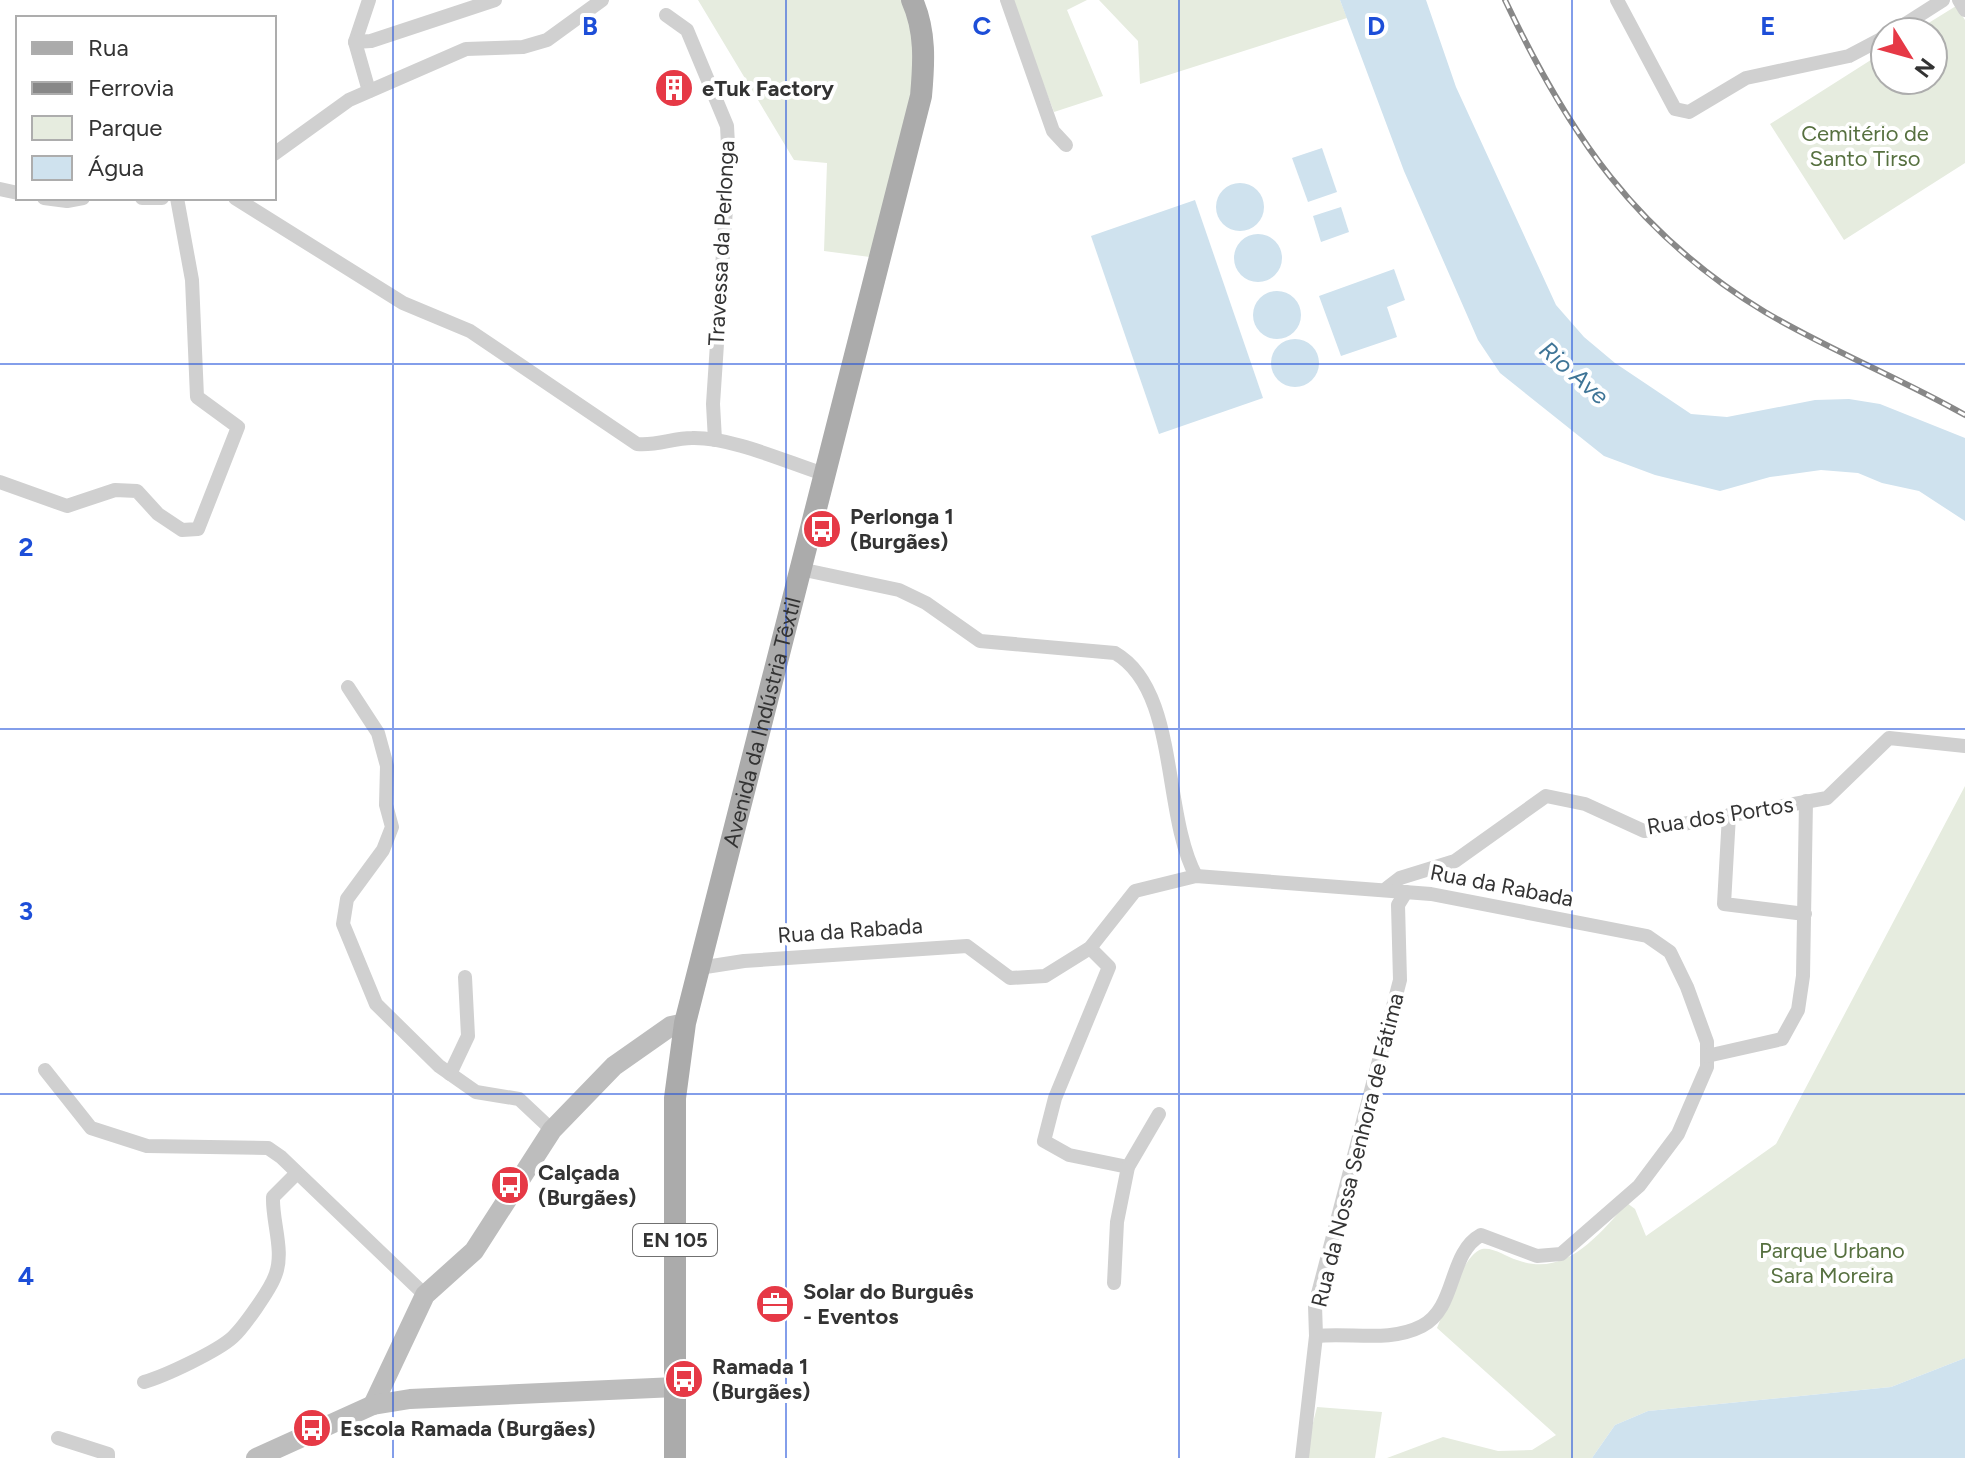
<svg xmlns="http://www.w3.org/2000/svg" width="1965" height="1458" viewBox="0 0 1965 1458" font-family="Figtree,sans-serif">
  <style>
    .green { fill: #e6ecdf }
    .water { fill: #cfe2ee }
    .lines { fill: none; stroke-linecap: round; stroke-linejoin: round }
    .street { stroke: #d0d0d0; stroke-width: 14 }
    .secondary { stroke: #bdbdbd; stroke-width: 20 }
    .primary { stroke: #ababab; stroke-width: 22 }
    .rail-casing { stroke: #888; stroke-width: 6 }
    .rail { stroke: #fff; stroke-width: 3; stroke-dasharray: 9; stroke-linecap: butt }
    .grid { fill: none; stroke: #1d4ed8; stroke-width: 2; stroke-opacity: 0.55 }
    .labels { text-anchor: middle; stroke-width: 8; stroke-linejoin: round; paint-order: stroke }
    .shield { fill: #fff; stroke: #707070; stroke-width: 2 }
    .shield-label { font-size: 20px; font-weight: bold; fill: #333 }
    .poi-label { font-size: 22px; font-weight: bold; fill: #333; stroke: #fff; text-anchor: start }
    .park-label { font-size: 22px; fill: #56703f; stroke: #fff }
    .street-label { font-size: 22px; fill: #333; stroke: #fff }
    .water-label { font-size: 24px; font-style: italic; fill: #3f7597; stroke: #fff }
    .grid-label { font-size: 26px; text-anchor: middle; font-weight: bold; fill: #1d4ed8; stroke: #fff; stroke-width: 8; stroke-linejoin: round; paint-order: stroke }
  </style>
  <rect width="100%" height="100%" fill="#fff"/>
  <!-- green -->
  <g class="green">
    <path d="M 698,0 L 904,0 C 930,85 891,174 870,257 L 824,251 L 827,163 L 794,160 Z"/>
    <path d="M 1011,0 L 1087,0 L 1067,10 L 1103,96 L 1054,112 Z"/>
    <path d="M 1099,0 L 1340,0 L 1347,18 L 1140,84 L 1138,41 Z"/>
    <path d="M 1956,6 L 1965,20 L 1965,163 L 1844,240 L 1770,124 L 1885,51 L 1885,80 L 1933,80 L 1933,32 L 1914,32 Z"/>
    <path d="M 1965,786 L 1965,1358 L 1891,1387 L 1648,1411 L 1615,1425 L 1592,1458 L 1387,1458 L 1443,1437 L 1498,1451 L 1532,1450 L 1556,1435 L 1437,1328 C 1445,1310 1463,1254 1482,1249 C 1494,1247 1506,1257 1517,1260 C 1565,1278 1598,1236 1627,1203 L 1635,1209 L 1646,1236 L 1776,1144 Z"/>
    <path d="M 1317,1407 L 1382,1412 L 1375,1458 L 1304,1458 Z"/>
  </g>
  <!-- water -->
  <g class="water">
    <path d="M 1340,0 L 1426,0 L 1456,87 L 1556,305 L 1584,337 L 1615,363 L 1691,414 L 1727,417 L 1815,400 L 1849,399 L 1880,404 L 1965,438 L 1965,521 L 1919,491 L 1882,483 L 1858,473 L 1821,470 L 1770,477 L 1720,491 L 1655,475 L 1604,456 L 1500,373 L 1478,340 L 1404,171 Z"/>
    <path d="M 1322,148 L 1337,192 L 1308,202 L 1292,158 Z"/>
    <circle cx="1240" cy="207" r="24"/>
    <path d="M 1195,200 L 1263,398 L 1159,434 L 1091,236 Z"/>
    <path d="M 1341,207 L 1349,232 L 1321,242 L 1313,216 Z"/>
    <circle cx="1258" cy="258" r="24"/>
    <path d="M 1394,269 L 1405,300 L 1387,307 L 1397,337 L 1341,356 L 1319,296 Z"/>
    <circle cx="1277" cy="315" r="24"/>
    <circle cx="1295" cy="363" r="24"/>
    <path d="M 1965,1358 L 1965,1458 L 1592,1458 L 1615,1425 L 1648,1411 L 1891,1387 Z"/>
  </g>
  <g class="lines">
    <!-- street -->
    <g class="street">
      <path d="M 369,0 L 355,42 L 369,91"/>
      <path d="M 1007,0 L 1053,131 L 1066,145"/>
      <path d="M 1617,0 L 1675,109 L 1689,112 L 1746,78 L 1849,56 L 1885,37"/>
      <path d="M 1959,0 L 1965,10"/>
      <path d="M 666,15 L 687,30 L 727,126 L 729,163 L 713,404 L 715,440"/>
      <path d="M 1893,32 L 1943,0"/>
      <path d="M 355,42 L 371,41 L 495,0"/>
      <path d="M 274,154 L 349,100 L 466,49 L 523,47 L 547,40 L 602,0"/>
      <path d="M 0,189 L 18,193"/>
      <path d="M 44,198 L 67,201 L 83,198"/>
      <path d="M 142,198 L 162,198"/>
      <path d="M 235,198 L 403,303 L 470,331 L 637,444 C 657,446 673,438 692,438 C 732,437 786,462 824,474"/>
      <path d="M 0,482 L 67,506 L 115,490 L 137,491 L 158,514 L 182,530 L 198,529 L 238,427 L 197,397 L 192,280 L 177,198"/>
      <path d="M 800,569 L 899,590 L 926,603 L 980,641 L 1115,653 C 1179,690 1162,813 1196,876"/>
      <path d="M 348,687 L 378,733 L 387,766 L 386,805 L 392,827 L 383,850 L 347,899 L 343,924 L 376,1004 L 439,1066 L 476,1092 L 519,1099 L 552,1130"/>
      <path d="M 1729,815 L 1724,904 L 1805,914"/>
      <path d="M 1387,888 L 1400,878 L 1455,861 L 1546,796 L 1585,804 L 1644,831 L 1827,798 L 1889,738 L 1965,746"/>
      <path d="M 1090,948 L 1109,967 L 1055,1098 L 1044,1141 L 1069,1155 L 1128,1167"/>
      <path d="M 699,968 L 744,961 L 967,946 L 1010,978 L 1045,976 L 1090,948 L 1135,891 L 1196,876 L 1431,894 L 1647,936 L 1670,952 L 1687,987 L 1707,1042 L 1707,1067 L 1678,1134 L 1639,1186 L 1561,1254 L 1537,1256 L 1481,1235 C 1448,1253 1457,1308 1422,1326 C 1389,1343 1351,1332 1316,1336"/>
      <path d="M 1707,1056 L 1782,1039 L 1798,1010 L 1803,976 L 1806,801"/>
      <path d="M 45,1070 L 91,1128 L 147,1146 L 268,1148 L 281,1157 L 425,1295"/>
      <path d="M 450,1074 L 468,1036 L 465,977"/>
      <path d="M 1114,1283 L 1117,1222 L 1128,1167 L 1159,1114"/>
      <path d="M 144,1382 C 165,1376 218,1351 233,1337 C 243,1328 270,1290 275,1276 C 285,1252 272,1222 273,1197 L 295,1175"/>
      <path d="M 58,1438 L 108,1454 L 108,1458"/>
      <path d="M 1302,1458 L 1316,1336 L 1315,1305 L 1400,980 L 1398,905 L 1406,892"/>
    </g>
    <!-- secondary -->
    <g class="secondary">
      <path d="M 373,1405 L 425,1295 L 474,1251 L 552,1130 L 614,1066 L 671,1026 L 685,1023"/>
      <path d="M 256,1458 L 373,1405 L 410,1399 L 676,1387"/>
    </g>
    <!-- primary -->
    <path class="primary" id="s1" d="M 675,1458 L 675,1098 L 685,1023 L 921,96 C 924,63 926,31 912,0"/>
    <defs>
      <path id="rail" d="M 1505,0 C 1568,133 1636,234 1765,312 C 1829,350 1900,378 1965,415"/>
    </defs>
    <!-- rail casing -->
    <use href="#rail" class="rail-casing"/>
    <!-- rail -->
    <use href="#rail" class="rail"/>
  </g>
  <!-- grid -->
  <path class="grid" d="M 393,0 L 393,1458M 786,0 L 786,1458M 1179,0 L 1179,1458M 1572,0 L 1572,1458M 0,364 L 1965,364M 0,729 L 1965,729M 0,1094 L 1965,1094"/>
  <!-- icons -->
  <defs>
    <symbol id="building-disc" viewBox="-11 -11 22 22"><circle r="9.5" fill="#e63946" stroke="#fff"/><path d="M-4-6H4V6H1V3H-1V6H-4ZM-2.5-4.3h1.7v1.8h-1.7ZM.8-4.3h1.7v1.8H.8ZM-2.5-1h1.7V.8h-1.7ZM.8-1h1.7V.8H.8Z" fill="#fff"/></symbol>
    <symbol id="bus-disc" viewBox="-11 -11 22 22"><circle r="9.5" fill="#e63946" stroke="#fff"/><path d="M-5-6H5V4H4V6H2V4H-2V6H-4V4H-5ZM-3.5-4V0h7V-4ZM-3.5 1.2v1.5H-2V1.2ZM2 1.2v1.5H3.5V1.2Z" fill="#fff"/></symbol>
    <symbol id="office-disc" viewBox="-11 -11 22 22"><circle r="9.5" fill="#e63946" stroke="#fff"/><path d="M-6-3h4V-5.5h4V-3h4V5H-6ZM-1-4.5V-3h2v-1.5ZM-6 0V1H6V0Z" fill="#fff"/></symbol>
  </defs>
  <g fill-rule="evenodd">
    <use href="#building-disc" x="652" y="66" width="44" height="44"/>
    <use href="#bus-disc" x="800" y="507" width="44" height="44"/>
    <use href="#bus-disc" x="488" y="1163" width="44" height="44"/>
    <use href="#office-disc" x="753" y="1282" width="44" height="44"/>
    <use href="#bus-disc" x="662" y="1357" width="44" height="44"/>
    <use href="#bus-disc" x="290" y="1406" width="44" height="44"/>
  </g>
  <g class="labels">
    <!-- shield labels -->
    <rect class="shield" x="633" y="1224" width="84" height="32" rx="6"/>
    <g class="shield-label">
      <text x="675" y="1247">EN 105</text>
    </g>
    <!-- poi labels -->
    <g class="poi-label">
      <text x="702" y="96">eTuk Factory</text>
      <text x="850" y="524">Perlonga 1<tspan x="850" dy="25">(Burgães)</tspan></text>
      <text x="538" y="1180">Calçada<tspan x="538" dy="25">(Burgães)</tspan></text>
      <text x="803" y="1299">Solar do Burguês<tspan x="803" dy="25">- Eventos</tspan></text>
      <text x="712" y="1374">Ramada 1<tspan x="712" dy="25">(Burgães)</tspan></text>
      <text x="340" y="1436">Escola Ramada (Burgães)</text>
    </g>
    <!-- park labels -->
    <g class="park-label">
      <text x="1865" y="141">Cemitério de<tspan x="1865" dy="25">Santo Tirso</tspan></text>
      <text x="1832" y="1258">Parque Urbano<tspan x="1832" dy="25">Sara Moreira</tspan></text>
    </g>
    <!-- street labels -->
    <g class="street-label">
      <text transform="translate(721 243) rotate(-87)" y="8">Travessa da Perlonga</text>
      <text dy="8" stroke="none"><textPath href="#s1" startOffset="746">Avenida da Indústria Têxtil</textPath></text>
      <text transform="translate(1720 815) rotate(-9)" y="8">Rua dos Portos</text>
      <text transform="translate(1502 885) rotate(11)" y="8">Rua da Rabada</text>
      <text transform="translate(850 930) rotate(-4)" y="8">Rua da Rabada</text>
      <text transform="translate(1357 1150) rotate(-76)" y="8">Rua da Nossa Senhora de Fátima</text>
    </g>
    <!-- water labels -->
    <g class="water-label">
      <text transform="translate(1574 373) rotate(41)" y="8">Rio Ave</text>
    </g>
  </g>
  <g class="grid-label">
    <text x="590" y="35">B</text>
    <text x="982" y="35">C</text>
    <text x="1376" y="35">D</text>
    <text x="1768" y="35">E</text>
    <text x="26" y="556">2</text>
    <text x="26" y="920">3</text>
    <text x="26" y="1285">4</text>
  </g>
  <!-- legend -->
  <rect x="16" y="16" width="260" height="184" fill="#ffffff" stroke="#adadad" stroke-width="2"/>
  <rect x="32" y="42" width="40" height="12" fill="#ababab" stroke="#adadad" stroke-width="2"/>
  <text x="88" y="56" font-size="24" fill="#333333">Rua</text>
  <rect x="32" y="82" width="40" height="12" fill="#888888" stroke="#adadad" stroke-width="2"/>
  <text x="88" y="96" font-size="24" fill="#333333">Ferrovia</text>
  <rect x="32" y="116" width="40" height="24" fill="#e6ecdf" stroke="#adadad" stroke-width="2"/>
  <text x="88" y="136" font-size="24" fill="#333333">Parque</text>
  <rect x="32" y="156" width="40" height="24" fill="#cfe2ee" stroke="#adadad" stroke-width="2"/>
  <text x="88" y="176" font-size="24" fill="#333333">Água</text>
  <!-- north arrow -->
  <g transform="translate(1909 56) rotate(127)"><circle r="38" fill="#ffffff" stroke="#adadad" stroke-width="2"/>
  <path d="M0-6L14 30L0 20L-14 30Z" fill="#e63946"/>
  <text y="-12" font-size="22" font-weight="bold" text-anchor="middle" fill="#333333">N</text>
  </g>
</svg>
